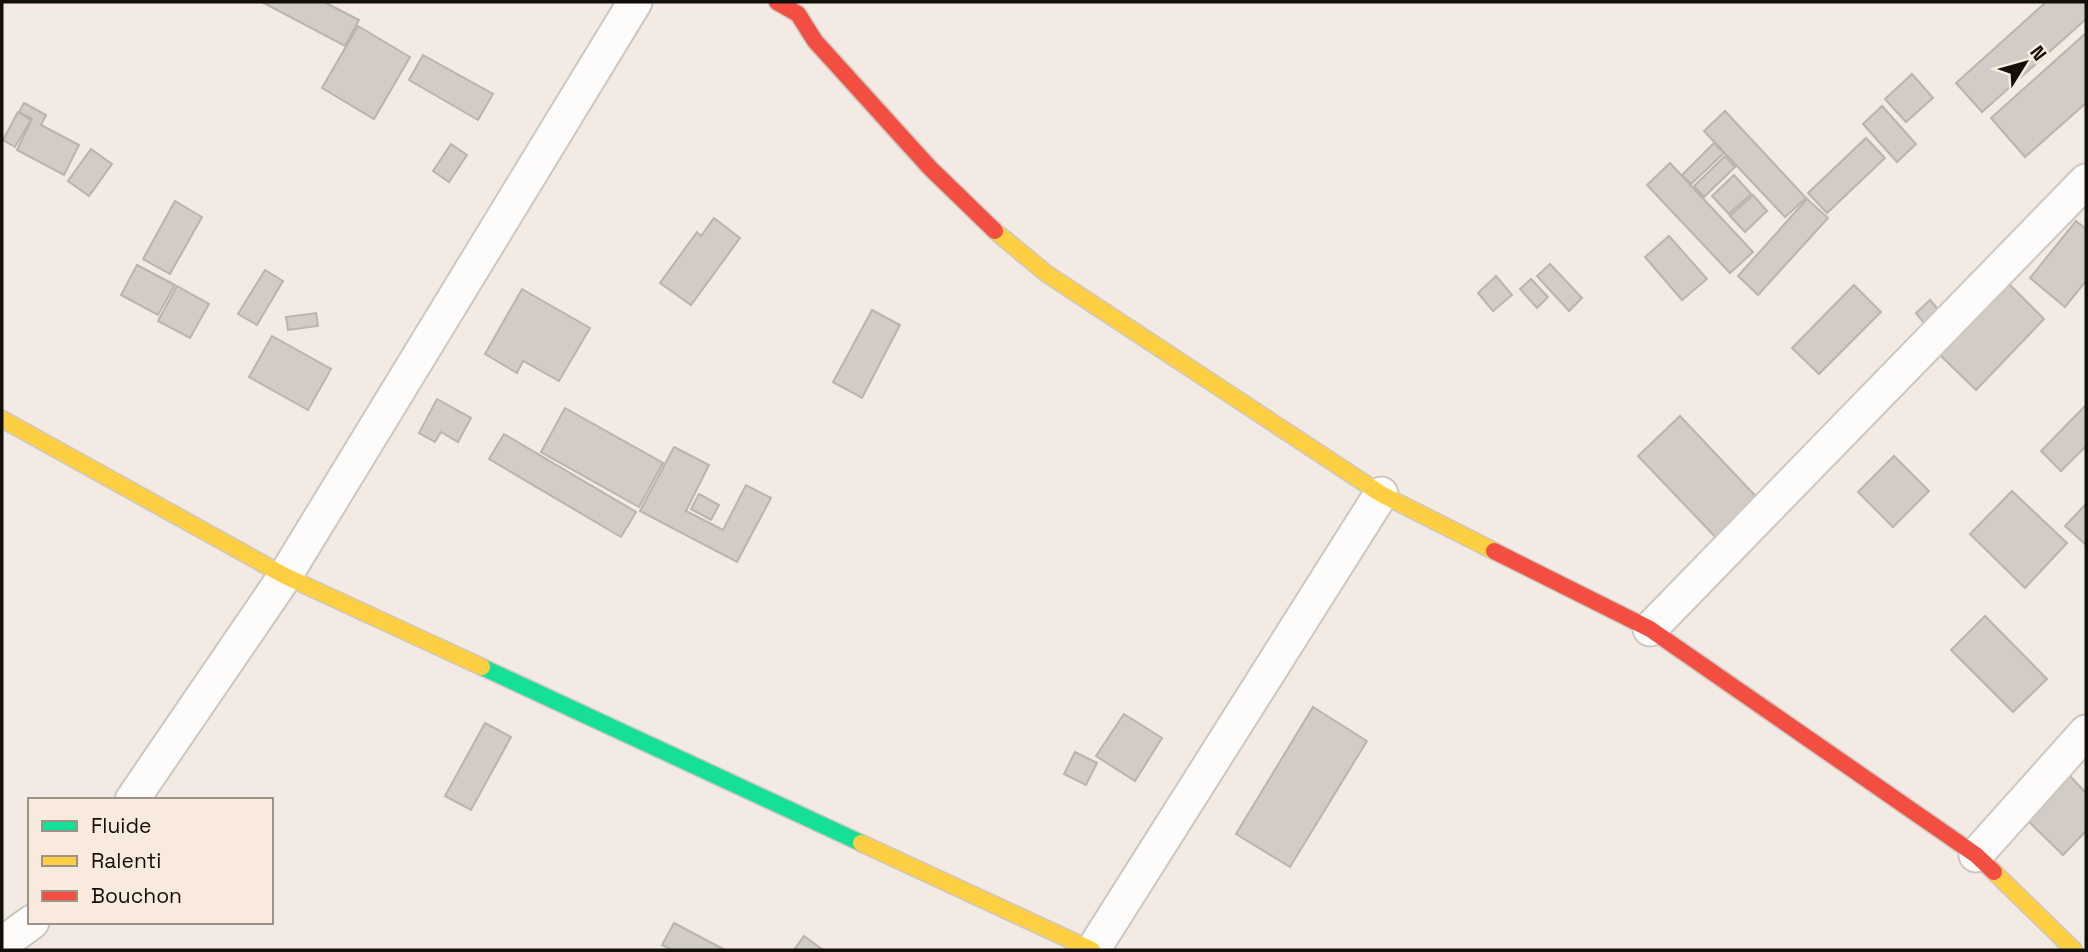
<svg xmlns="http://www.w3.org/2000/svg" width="2088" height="952" viewBox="0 0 2088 952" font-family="'Space Grotesk',sans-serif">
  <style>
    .building { fill: #d2cbc6; stroke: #bab4ae; stroke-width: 2 }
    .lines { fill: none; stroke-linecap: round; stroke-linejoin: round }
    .street-casing { stroke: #cdc7c1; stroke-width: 37 }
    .fast-casing { stroke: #cdc7c1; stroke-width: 19 }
    .slow-casing { stroke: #cdc7c1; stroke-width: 19 }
    .jam-casing { stroke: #cdc7c1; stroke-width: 19 }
    .street { stroke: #fdfcfb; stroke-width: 33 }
    .fast { stroke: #16e098; stroke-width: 16 }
    .slow { stroke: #ffcf43; stroke-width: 16 }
    .jam { stroke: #f24e42; stroke-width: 16 }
  </style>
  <rect width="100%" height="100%" fill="#f2eae3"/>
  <!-- building -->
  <g class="building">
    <path d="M 262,2 L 324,2 L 359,20 L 345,46 Z"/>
    <path d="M 2046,2 L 2086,2 L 2086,19 L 1982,112 L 1956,83 Z"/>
    <path d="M 358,26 L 410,57 L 374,119 L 322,88 Z"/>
    <path d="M 2086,33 L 2086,103 L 2025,157 L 1991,118 Z"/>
    <path d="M 423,55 L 493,94 L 478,120 L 409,80 Z"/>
    <path d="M 1912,74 L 1933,98 L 1906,122 L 1885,99 Z"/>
    <path d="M 24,103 L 46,115 L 41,125 L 79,145 L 64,175 L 17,150 L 32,119 L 19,112 Z"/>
    <path d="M 1882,106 L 1916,144 L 1897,162 L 1863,124 Z"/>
    <path d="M 1725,111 L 1806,198 L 1785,217 L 1704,131 Z"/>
    <path d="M 18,112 L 31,120 L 15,147 L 3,140 Z"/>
    <path d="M 1866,138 L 1885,158 L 1827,213 L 1808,193 Z"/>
    <path d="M 1714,143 L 1724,153 L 1691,184 L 1682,175 Z"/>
    <path d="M 451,144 L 467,155 L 449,182 L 433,171 Z"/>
    <path d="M 91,149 L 112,164 L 89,196 L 68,181 Z"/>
    <path d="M 1725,156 L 1735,167 L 1704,197 L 1694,186 Z"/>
    <path d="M 1670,163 L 1753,252 L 1730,273 L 1647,185 Z"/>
    <path d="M 1734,175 L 1751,194 L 1729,214 L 1712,196 Z"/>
    <path d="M 1753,195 L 1767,211 L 1745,232 L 1730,216 Z"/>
    <path d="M 1807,199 L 1828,218 L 1758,295 L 1738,276 Z"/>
    <path d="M 175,201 L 202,217 L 170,274 L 143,259 Z"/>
    <path d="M 714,218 L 740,238 L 691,305 L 660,283 L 697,232 L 701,236 Z"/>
    <path d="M 2076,221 L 2086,229 L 2086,281 L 2065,307 L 2030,278 Z"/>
    <path d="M 1669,236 L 1707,279 L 1682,300 L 1645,257 Z"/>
    <path d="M 1550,264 L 1582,298 L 1569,311 L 1537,276 Z"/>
    <path d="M 137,265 L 175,285 L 158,315 L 121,295 Z"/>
    <path d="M 265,270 L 283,281 L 257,325 L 238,314 Z"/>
    <path d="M 1496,276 L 1512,295 L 1493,311 L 1478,293 Z"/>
    <path d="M 1531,279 L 1548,297 L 1537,308 L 1520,289 Z"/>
    <path d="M 2007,282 L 2044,319 L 1976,390 L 1938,353 Z"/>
    <path d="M 1854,285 L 1881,312 L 1819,374 L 1792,348 Z"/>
    <path d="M 177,286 L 209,304 L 190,338 L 158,321 Z"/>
    <path d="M 522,289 L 590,328 L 559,381 L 523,361 L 517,373 L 485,354 Z"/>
    <path d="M 1930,300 L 1943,315 L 1928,328 L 1916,313 Z"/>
    <path d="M 872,310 L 900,325 L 862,398 L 833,382 Z"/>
    <path d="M 316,313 L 318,326 L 288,330 L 286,317 Z"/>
    <path d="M 272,336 L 331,369 L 308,410 L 249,377 Z"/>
    <path d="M 437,399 L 471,418 L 458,442 L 441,432 L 435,442 L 419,433 Z"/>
    <path d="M 2086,405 L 2086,446 L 2061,471 L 2041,451 Z"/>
    <path d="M 565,408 L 663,463 L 639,507 L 541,452 Z"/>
    <path d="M 1680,416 L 1764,505 L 1723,545 L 1638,456 Z"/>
    <path d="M 504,434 L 636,512 L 621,537 L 489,459 Z"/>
    <path d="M 674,447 L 709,465 L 686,511 L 723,530 L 746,485 L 771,498 L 737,562 L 640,511 Z"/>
    <path d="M 1894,456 L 1929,491 L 1893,527 L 1858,492 Z"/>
    <path d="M 2012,491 L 2067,543 L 2025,588 L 1970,534 Z"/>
    <path d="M 699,494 L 719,505 L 711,520 L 691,509 Z"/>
    <path d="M 2085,505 L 2086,506 L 2086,545 L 2065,526 Z"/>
    <path d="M 1985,616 L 2047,679 L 2013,712 L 1951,650 Z"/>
    <path d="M 1313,707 L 1367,741 L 1290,867 L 1236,834 Z"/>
    <path d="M 1124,714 L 1162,738 L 1135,781 L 1096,756 Z"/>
    <path d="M 485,723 L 511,737 L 471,810 L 445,796 Z"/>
    <path d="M 1075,752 L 1097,763 L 1086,785 L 1064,774 Z"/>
    <path d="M 2068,774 L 2086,793 L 2086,831 L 2063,855 L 2025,818 Z"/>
    <path d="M 674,923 L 725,950 L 672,950 L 662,945 Z"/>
    <path d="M 804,936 L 823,950 L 794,950 Z"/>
  </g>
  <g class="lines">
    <defs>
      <g id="street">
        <path d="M 1650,629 L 2086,181"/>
        <path d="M 132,800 L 285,576 L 635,2"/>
        <path d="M 1976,855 L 2086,732"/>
        <path d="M 2,944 L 32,922"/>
        <path d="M 1093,950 L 1381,494"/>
      </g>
      <path id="fast" d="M 482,667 L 861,843"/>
      <g id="slow">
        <path d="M 995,231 L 1047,274 L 1381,494 L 1494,551"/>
        <path d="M 2,419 L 285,576 L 482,667"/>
        <path d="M 861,843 L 1092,950"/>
        <path d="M 1994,872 L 2074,950"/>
      </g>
      <g id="jam">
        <path d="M 777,2 L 798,14 L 815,41 L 930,168 L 995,231"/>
        <path d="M 1494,551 L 1650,629 L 1976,855 L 1994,872"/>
      </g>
    </defs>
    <!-- street casing -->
    <use href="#street" class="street-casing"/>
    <!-- fast casing -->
    <use href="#fast" class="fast-casing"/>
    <!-- slow casing -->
    <use href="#slow" class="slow-casing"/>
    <!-- jam casing -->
    <use href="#jam" class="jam-casing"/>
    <!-- street -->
    <use href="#street" class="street"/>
    <!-- fast -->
    <use href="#fast" class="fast"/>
    <!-- slow -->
    <use href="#slow" class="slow"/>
    <!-- jam -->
    <use href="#jam" class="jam"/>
  </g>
  <!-- border -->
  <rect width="2088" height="952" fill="none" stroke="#120e09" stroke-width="7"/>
  <!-- legend -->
  <rect x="28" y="798" width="245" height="126" fill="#f8eadd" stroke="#9c9288" stroke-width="2"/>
  <rect x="42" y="821" width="35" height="10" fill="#16e098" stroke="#9c9288" stroke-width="2"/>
  <text x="91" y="833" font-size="21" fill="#120e09">Fluide</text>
  <rect x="42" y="856" width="35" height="10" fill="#ffcf43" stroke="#9c9288" stroke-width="2"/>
  <text x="91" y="868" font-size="21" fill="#120e09">Ralenti</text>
  <rect x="42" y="891" width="35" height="10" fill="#f24e42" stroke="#9c9288" stroke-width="2"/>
  <text x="91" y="903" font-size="21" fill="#120e09">Bouchon</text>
  <!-- north arrow -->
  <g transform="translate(2025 63) rotate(53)" stroke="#f8eadd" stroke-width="5" paint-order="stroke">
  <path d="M0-5L12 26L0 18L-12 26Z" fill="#120e09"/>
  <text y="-10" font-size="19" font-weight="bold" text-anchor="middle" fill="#120e09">N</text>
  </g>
</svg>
